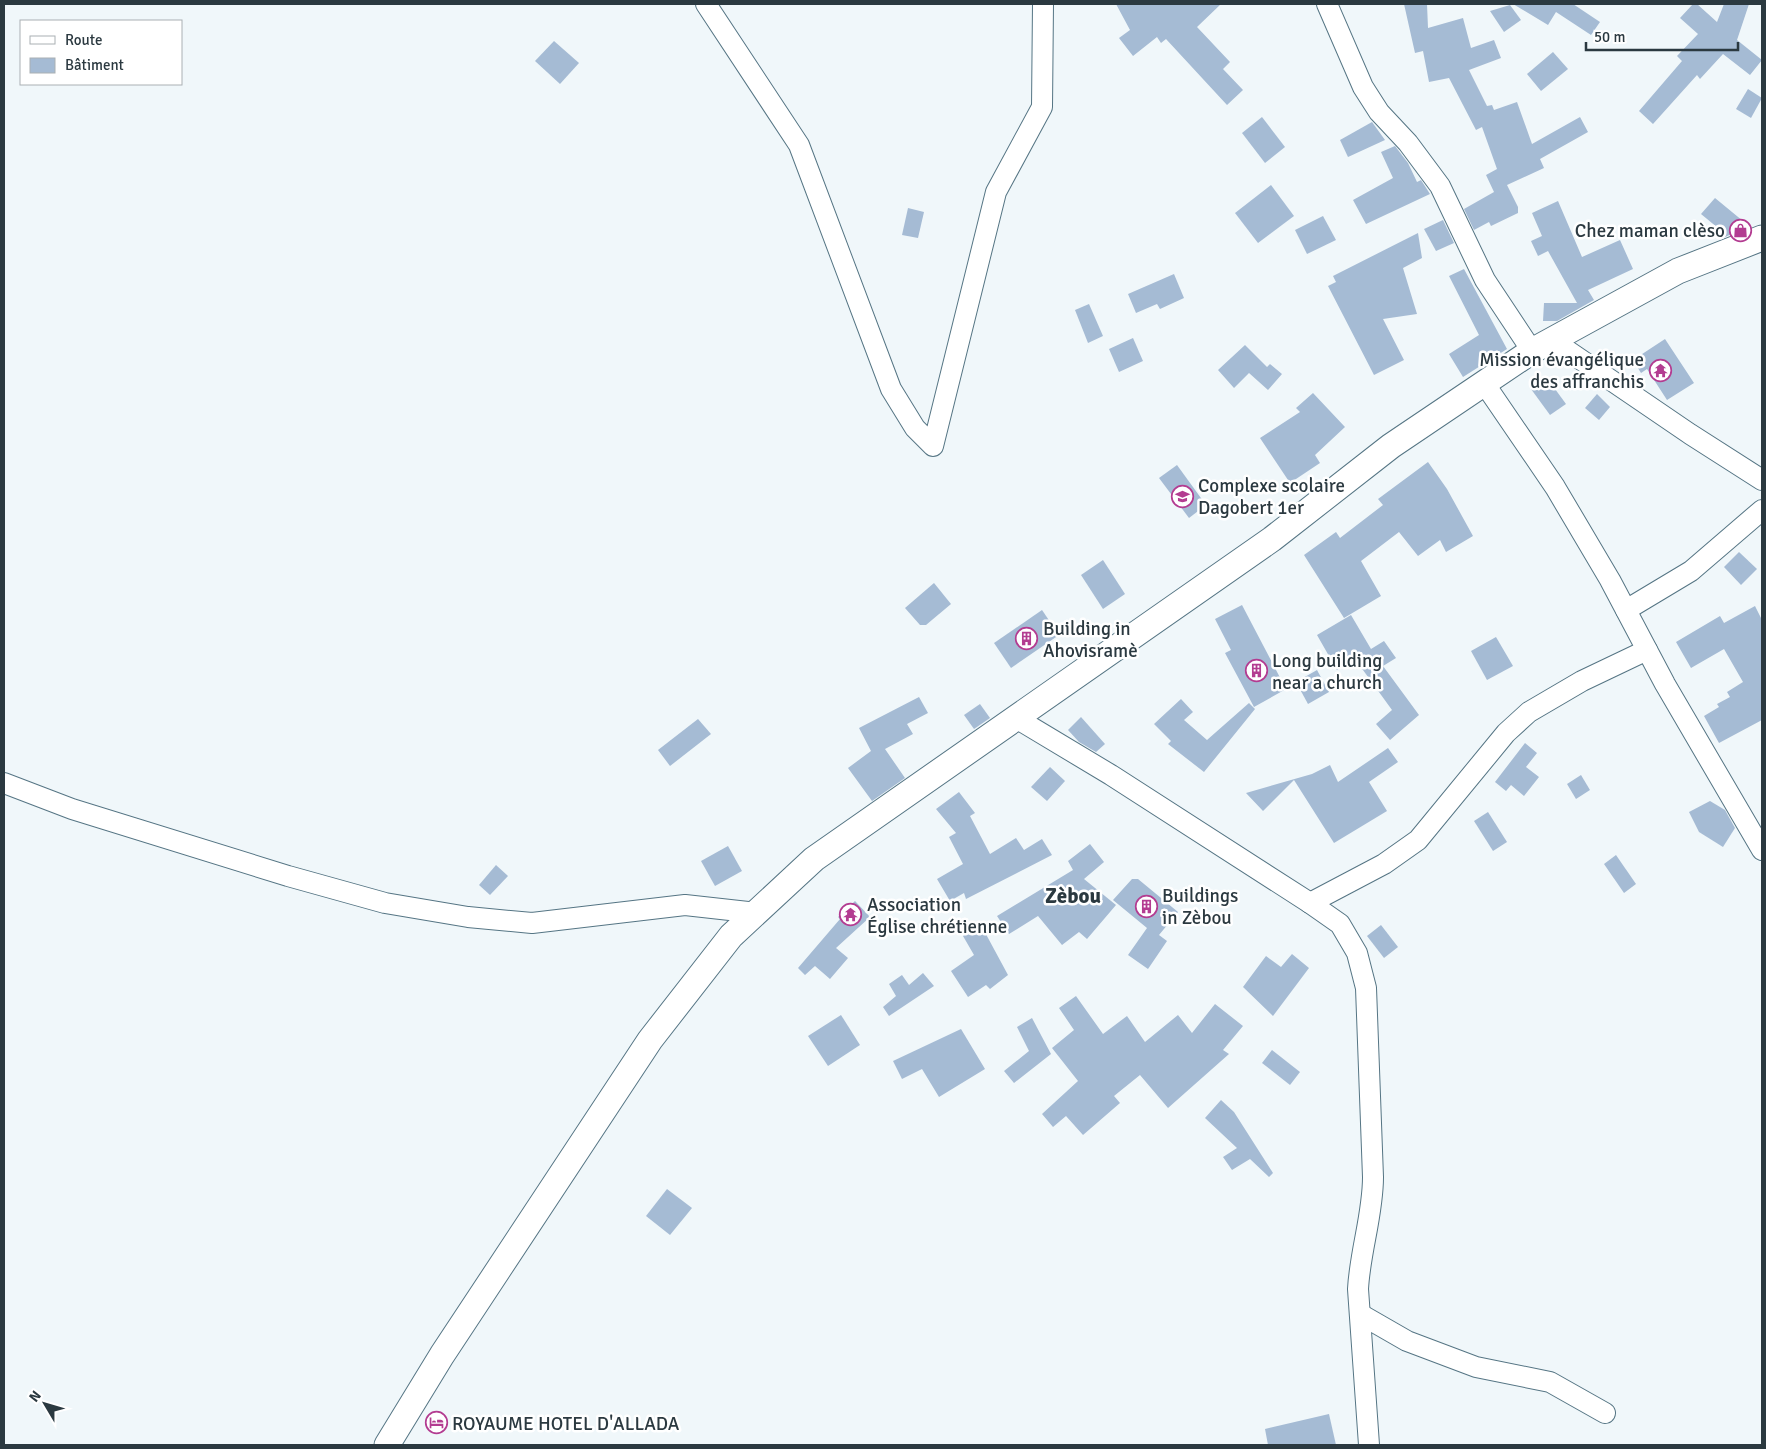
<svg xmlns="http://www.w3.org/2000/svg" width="1766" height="1449" viewBox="0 0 1766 1449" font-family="Signika,sans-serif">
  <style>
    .building { fill: #a5bbd4 }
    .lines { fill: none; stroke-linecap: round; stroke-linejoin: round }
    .minor-casing { stroke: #557584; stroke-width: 22 }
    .tertiary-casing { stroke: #557584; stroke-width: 27 }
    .minor { stroke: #fff; stroke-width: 20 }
    .tertiary { stroke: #fff; stroke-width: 25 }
    .labels { text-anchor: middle; stroke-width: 5; stroke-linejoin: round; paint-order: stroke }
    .poi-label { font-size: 19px; fill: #2b3940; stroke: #fff; text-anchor: start }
    .quarter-label { font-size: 21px; font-weight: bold; fill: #2b3940; stroke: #fff }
  </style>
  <rect width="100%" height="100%" fill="#f0f7fa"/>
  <!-- building -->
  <g class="building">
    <path d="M 1116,4 L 1221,4 L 1197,27 L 1230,62 L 1223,69 L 1243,90 L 1227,105 L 1166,39 L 1161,43 L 1157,37 L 1133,56 L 1119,38 L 1130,30 Z"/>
    <path d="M 1404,4 L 1427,4 L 1428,28 L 1463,18 L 1471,48 L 1494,40 L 1501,58 L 1469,70 L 1487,106 L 1492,105 L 1494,110 L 1517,102 L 1532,144 L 1580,117 L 1588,132 L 1540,159 L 1544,168 L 1507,185 L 1518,207 L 1518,213 L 1491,226 L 1489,222 L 1474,230 L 1464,209 L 1494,192 L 1486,175 L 1497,169 L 1482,127 L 1476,130 L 1449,78 L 1429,82 L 1423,51 L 1415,53 Z"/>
    <path d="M 1513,4 L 1573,4 L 1600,22 L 1591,35 L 1556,12 L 1548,25 Z"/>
    <path d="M 1693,4 L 1697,4 L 1717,22 L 1724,4 L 1749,4 L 1737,40 L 1762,60 L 1750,75 L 1723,54 L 1700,79 L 1697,75 L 1653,124 L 1639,111 L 1682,61 L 1677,56 L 1698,34 L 1680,18 Z"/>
    <path d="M 1510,5 L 1521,20 L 1504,32 L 1490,11 Z"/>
    <path d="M 554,41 L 579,63 L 560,84 L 535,61 Z"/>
    <path d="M 1553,52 L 1568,69 L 1541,91 L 1527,74 Z"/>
    <path d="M 1748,89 L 1762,98 L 1751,118 L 1736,109 Z"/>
    <path d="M 1262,117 L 1285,147 L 1265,163 L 1242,133 Z"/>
    <path d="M 1372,122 L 1385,140 L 1348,157 L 1340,140 Z"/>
    <path d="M 1395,146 L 1408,163 L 1417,182 L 1421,180 L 1430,194 L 1366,224 L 1353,200 L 1393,178 L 1381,152 Z"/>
    <path d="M 1271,185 L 1294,216 L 1258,243 L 1235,213 Z"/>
    <path d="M 1715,198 L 1749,226 L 1723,238 L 1718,228 L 1701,214 Z"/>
    <path d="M 1558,201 L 1582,257 L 1620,240 L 1633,269 L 1588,290 L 1594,300 L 1557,321 L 1543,321 L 1544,303 L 1577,303 L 1548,251 L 1538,256 L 1531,241 L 1542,236 L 1532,213 Z"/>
    <path d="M 908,208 L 924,212 L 918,238 L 902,235 Z"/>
    <path d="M 1323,216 L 1336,240 L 1307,254 L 1295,230 Z"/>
    <path d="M 1443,220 L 1454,243 L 1436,251 L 1424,229 Z"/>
    <path d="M 1418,233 L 1422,258 L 1403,268 L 1417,314 L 1383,319 L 1404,360 L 1374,375 L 1328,286 L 1336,282 L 1333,276 Z"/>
    <path d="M 1464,269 L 1507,349 L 1463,377 L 1449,354 L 1479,335 L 1449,276 Z"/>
    <path d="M 1174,274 L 1184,298 L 1160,309 L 1157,304 L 1136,313 L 1128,294 Z"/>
    <path d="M 1089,304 L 1103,336 L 1088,343 L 1075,310 Z"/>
    <path d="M 1133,338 L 1143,361 L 1119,372 L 1109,349 Z"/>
    <path d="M 1665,339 L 1694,383 L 1667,400 L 1647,369 L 1641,373 L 1633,360 Z"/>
    <path d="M 1245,345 L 1267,367 L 1270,364 L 1282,374 L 1268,390 L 1249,373 L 1234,388 L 1218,370 Z"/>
    <path d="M 1547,378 L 1566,404 L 1550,415 L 1531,389 Z"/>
    <path d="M 1313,393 L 1345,427 L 1315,455 L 1320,463 L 1290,483 L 1260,438 L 1300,412 L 1296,408 Z"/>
    <path d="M 1597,394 L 1610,407 L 1599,420 L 1585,408 Z"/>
    <path d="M 1428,462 L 1447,489 L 1473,536 L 1446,552 L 1440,540 L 1418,556 L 1399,532 L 1361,561 L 1381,596 L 1344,618 L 1304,555 L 1336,532 L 1340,538 L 1383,505 L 1378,499 Z"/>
    <path d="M 1177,465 L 1206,505 L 1189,518 L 1159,478 Z"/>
    <path d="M 1739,552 L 1757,569 L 1741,585 L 1724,567 Z"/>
    <path d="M 1103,560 L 1125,594 L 1103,609 L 1081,575 Z"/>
    <path d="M 934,583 L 951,604 L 926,625 L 920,625 L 905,608 Z"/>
    <path d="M 1242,605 L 1286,689 L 1254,707 L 1225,653 L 1231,650 L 1215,619 Z"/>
    <path d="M 1755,606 L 1762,620 L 1762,720 L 1719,743 L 1704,716 L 1719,707 L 1717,704 L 1730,697 L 1727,692 L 1743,682 L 1724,649 L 1691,668 L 1676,642 L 1720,616 L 1724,623 Z"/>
    <path d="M 1042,610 L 1059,635 L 1011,668 L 994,643 Z"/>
    <path d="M 1351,615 L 1371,649 L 1384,641 L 1396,658 L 1383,666 L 1419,715 L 1390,740 L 1376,724 L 1392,710 L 1355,659 L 1337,670 L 1317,635 Z"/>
    <path d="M 1496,637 L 1513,666 L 1487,680 L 1471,651 Z"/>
    <path d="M 1317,670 L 1329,692 L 1308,704 L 1296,682 Z"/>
    <path d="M 919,697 L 928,713 L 907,724 L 913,734 L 885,749 L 905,778 L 872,801 L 848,768 L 871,751 L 859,728 Z"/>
    <path d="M 1181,699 L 1193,712 L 1184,720 L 1207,740 L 1249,703 L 1255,709 L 1204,772 L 1168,744 L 1171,741 L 1154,724 Z"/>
    <path d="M 980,704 L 990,718 L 974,729 L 964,715 Z"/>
    <path d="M 1081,717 L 1105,744 L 1096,752 L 1079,742 L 1068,730 Z"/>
    <path d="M 698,719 L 711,734 L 670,766 L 658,750 Z"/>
    <path d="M 1525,743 L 1537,753 L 1526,767 L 1539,777 L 1524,796 L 1511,785 L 1506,791 L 1495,782 Z"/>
    <path d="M 1388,748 L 1398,762 L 1369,782 L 1387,811 L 1334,843 L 1294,780 L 1263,811 L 1246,793 L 1312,774 L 1330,765 L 1338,782 Z"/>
    <path d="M 1050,767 L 1065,781 L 1047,801 L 1031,787 Z"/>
    <path d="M 1581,775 L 1590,790 L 1576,799 L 1567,784 Z"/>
    <path d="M 959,792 L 975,813 L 970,816 L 990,854 L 1016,838 L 1024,850 L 1042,839 L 1052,855 L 966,899 L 964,893 L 950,901 L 937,879 L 963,864 L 949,837 L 956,833 L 936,809 Z"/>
    <path d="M 1710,801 L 1725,810 L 1735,828 L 1723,847 L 1699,832 L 1689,812 Z"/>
    <path d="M 1488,812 L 1507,842 L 1493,851 L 1474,821 Z"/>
    <path d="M 1090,844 L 1104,862 L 1084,879 L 1116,905 L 1087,939 L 1079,932 L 1062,945 L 1038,916 L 1009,934 L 997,916 L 1073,870 L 1068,861 Z"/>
    <path d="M 728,846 L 742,871 L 715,886 L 701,861 Z"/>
    <path d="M 1616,855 L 1636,884 L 1624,893 L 1604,864 Z"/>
    <path d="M 496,865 L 508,876 L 490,895 L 479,885 Z"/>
    <path d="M 1132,879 L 1138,879 L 1178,912 L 1159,935 L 1167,941 L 1148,969 L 1128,955 L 1147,928 L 1113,900 Z"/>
    <path d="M 855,901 L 870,917 L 836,948 L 848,958 L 830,979 L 815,966 L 805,975 L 798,968 L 840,919 L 838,917 Z"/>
    <path d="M 981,925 L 1008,975 L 990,989 L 986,985 L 968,997 L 951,971 L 974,955 L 963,936 Z"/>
    <path d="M 1381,925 L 1398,947 L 1384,958 L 1367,936 Z"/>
    <path d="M 1292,954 L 1309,968 L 1273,1016 L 1243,987 L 1266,956 L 1281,967 Z"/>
    <path d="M 923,973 L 934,986 L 889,1016 L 883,1007 L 896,996 L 889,984 L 902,975 L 909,985 Z"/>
    <path d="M 1076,996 L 1103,1034 L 1127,1016 L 1145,1042 L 1178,1015 L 1192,1033 L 1215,1004 L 1243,1026 L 1223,1050 L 1229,1054 L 1168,1108 L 1140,1075 L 1114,1096 L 1120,1103 L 1083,1135 L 1066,1116 L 1053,1127 L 1042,1114 L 1078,1081 L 1052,1048 L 1074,1030 L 1059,1008 Z"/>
    <path d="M 841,1015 L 860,1045 L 828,1066 L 808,1036 Z"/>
    <path d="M 1032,1018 L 1051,1054 L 1014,1083 L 1004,1071 L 1029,1051 L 1017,1027 Z"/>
    <path d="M 961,1029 L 985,1069 L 939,1097 L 922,1069 L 902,1079 L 893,1061 Z"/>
    <path d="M 1272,1050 L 1300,1072 L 1290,1085 L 1262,1063 Z"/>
    <path d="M 1221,1100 L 1234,1112 L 1273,1173 L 1269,1177 L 1250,1159 L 1232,1170 L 1223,1157 L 1237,1148 L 1205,1118 Z"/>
    <path d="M 667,1189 L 692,1208 L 670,1235 L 646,1216 Z"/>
    <path d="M 1329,1414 L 1336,1445 L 1268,1445 L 1265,1429 Z"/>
  </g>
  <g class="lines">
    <defs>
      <g id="minor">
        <path d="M 706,4 L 799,145 L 891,389 L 915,428 L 933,446 L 996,192 L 1042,107 L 1043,4"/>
        <path d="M 1327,4 L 1363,87 L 1379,112 L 1408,143 L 1440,186 L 1485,280 L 1532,351"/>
        <path d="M 1552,340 L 1690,434 L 1762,480"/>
        <path d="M 1484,383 L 1555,487 L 1610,580 L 1665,684 L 1762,850"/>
        <path d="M 1626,610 L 1691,571 L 1762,510"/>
        <path d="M 1016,718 L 1111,775 L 1310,903 L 1340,924 L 1357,953 L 1366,988 L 1373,1177 C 1373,1215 1360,1251 1358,1289 L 1369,1445"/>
        <path d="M 4,783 L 72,809 L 288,876 L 385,903 L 468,917 L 532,923 L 685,905 L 757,913"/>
        <path d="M 1310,903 L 1384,864 L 1418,840 L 1506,733 L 1529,712 L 1582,681 L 1647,650"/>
        <path d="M 1360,1314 L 1407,1341 L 1476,1367 L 1550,1382 L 1605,1413"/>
      </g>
      <path id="tertiary" d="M 387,1445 L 442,1355 L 650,1040 L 731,936 L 814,859 L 1272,539 L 1391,446 L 1532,351 L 1678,271 L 1762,238"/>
    </defs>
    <!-- minor casing -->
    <use href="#minor" class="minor-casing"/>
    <!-- tertiary casing -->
    <use href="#tertiary" class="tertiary-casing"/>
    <!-- minor -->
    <use href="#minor" class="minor"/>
    <!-- tertiary -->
    <use href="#tertiary" class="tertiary"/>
  </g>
  <!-- icons -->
  <defs>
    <symbol id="shop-ring" viewBox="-11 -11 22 22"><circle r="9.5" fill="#fff" stroke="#b33c91" stroke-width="1.5"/><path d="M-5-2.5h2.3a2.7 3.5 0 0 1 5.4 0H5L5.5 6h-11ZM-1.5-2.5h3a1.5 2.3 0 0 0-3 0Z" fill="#b33c91"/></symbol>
    <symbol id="temple-ring" viewBox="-11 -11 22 22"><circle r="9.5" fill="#fff" stroke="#b33c91" stroke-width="1.5"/><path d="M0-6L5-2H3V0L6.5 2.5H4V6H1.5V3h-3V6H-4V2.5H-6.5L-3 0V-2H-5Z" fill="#b33c91"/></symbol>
    <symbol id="school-ring" viewBox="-11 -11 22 22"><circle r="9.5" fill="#fff" stroke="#b33c91" stroke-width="1.5"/><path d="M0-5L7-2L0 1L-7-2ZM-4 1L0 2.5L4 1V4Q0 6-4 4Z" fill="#b33c91"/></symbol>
    <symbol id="building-ring" viewBox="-11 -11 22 22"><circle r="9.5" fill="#fff" stroke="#b33c91" stroke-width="1.5"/><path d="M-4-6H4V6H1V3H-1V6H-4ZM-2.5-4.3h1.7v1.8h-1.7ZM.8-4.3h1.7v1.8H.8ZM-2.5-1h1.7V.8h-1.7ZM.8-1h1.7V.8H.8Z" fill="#b33c91"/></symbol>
    <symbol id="hotel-ring" viewBox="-11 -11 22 22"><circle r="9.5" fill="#fff" stroke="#b33c91" stroke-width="1.5"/><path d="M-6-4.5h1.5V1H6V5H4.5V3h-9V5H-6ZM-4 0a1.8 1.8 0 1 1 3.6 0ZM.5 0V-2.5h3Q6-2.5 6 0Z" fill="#b33c91"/></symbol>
  </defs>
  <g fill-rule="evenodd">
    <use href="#shop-ring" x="1728" y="218" width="25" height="25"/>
    <use href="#temple-ring" x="1648" y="358" width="25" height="25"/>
    <use href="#school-ring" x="1170" y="484" width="25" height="25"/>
    <use href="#building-ring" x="1014" y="626" width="25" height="25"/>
    <use href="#building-ring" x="1244" y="658" width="25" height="25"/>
    <use href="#building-ring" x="1134" y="894" width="25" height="25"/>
    <use href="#temple-ring" x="838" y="902" width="25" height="25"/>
    <use href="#hotel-ring" x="424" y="1410" width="25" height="25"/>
  </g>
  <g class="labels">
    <!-- poi labels -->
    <g class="poi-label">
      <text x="1725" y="237" text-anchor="end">Chez maman clèso</text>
      <text x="1644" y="366" text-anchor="end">Mission évangélique<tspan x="1644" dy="22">des affranchis</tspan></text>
      <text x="1198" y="492">Complexe scolaire<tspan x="1198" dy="22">Dagobert 1er</tspan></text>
      <text x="1043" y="635">Building in<tspan x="1043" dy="22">Ahovisramè</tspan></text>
      <text x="1272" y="667">Long building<tspan x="1272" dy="22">near a church</tspan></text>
      <text x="1162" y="902">Buildings<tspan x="1162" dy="22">in Zèbou</tspan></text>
      <text x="867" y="911">Association<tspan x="867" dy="22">Église chrétienne</tspan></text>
      <text x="452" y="1430">ROYAUME HOTEL D'ALLADA</text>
    </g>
    <!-- quarter labels -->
    <g class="quarter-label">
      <text x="1073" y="903">Zèbou</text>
    </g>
  </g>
  <!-- border -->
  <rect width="1766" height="1449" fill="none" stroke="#2b3940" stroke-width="10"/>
  <!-- legend -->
  <rect x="20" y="20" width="162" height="65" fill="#ffffff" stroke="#aab0b3"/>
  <rect x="30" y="36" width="25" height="8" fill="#ffffff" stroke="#aab0b3"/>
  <text x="65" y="45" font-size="15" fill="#2b3940">Route</text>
  <rect x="30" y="58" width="25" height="15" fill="#a5bbd4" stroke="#aab0b3"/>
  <text x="65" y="70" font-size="15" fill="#2b3940">Bâtiment</text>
  <!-- north arrow -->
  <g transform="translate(45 1404) rotate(308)" stroke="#ffffff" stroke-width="4" paint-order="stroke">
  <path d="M0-4L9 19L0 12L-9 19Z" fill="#2b3940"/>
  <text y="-8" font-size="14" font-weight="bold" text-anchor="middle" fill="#2b3940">N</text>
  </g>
  <!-- scale -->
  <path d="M1586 42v8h152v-8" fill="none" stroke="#2b3940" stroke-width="2.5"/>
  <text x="1594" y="42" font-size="15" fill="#2b3940" stroke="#ffffff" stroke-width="4" paint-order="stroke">50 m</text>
</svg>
